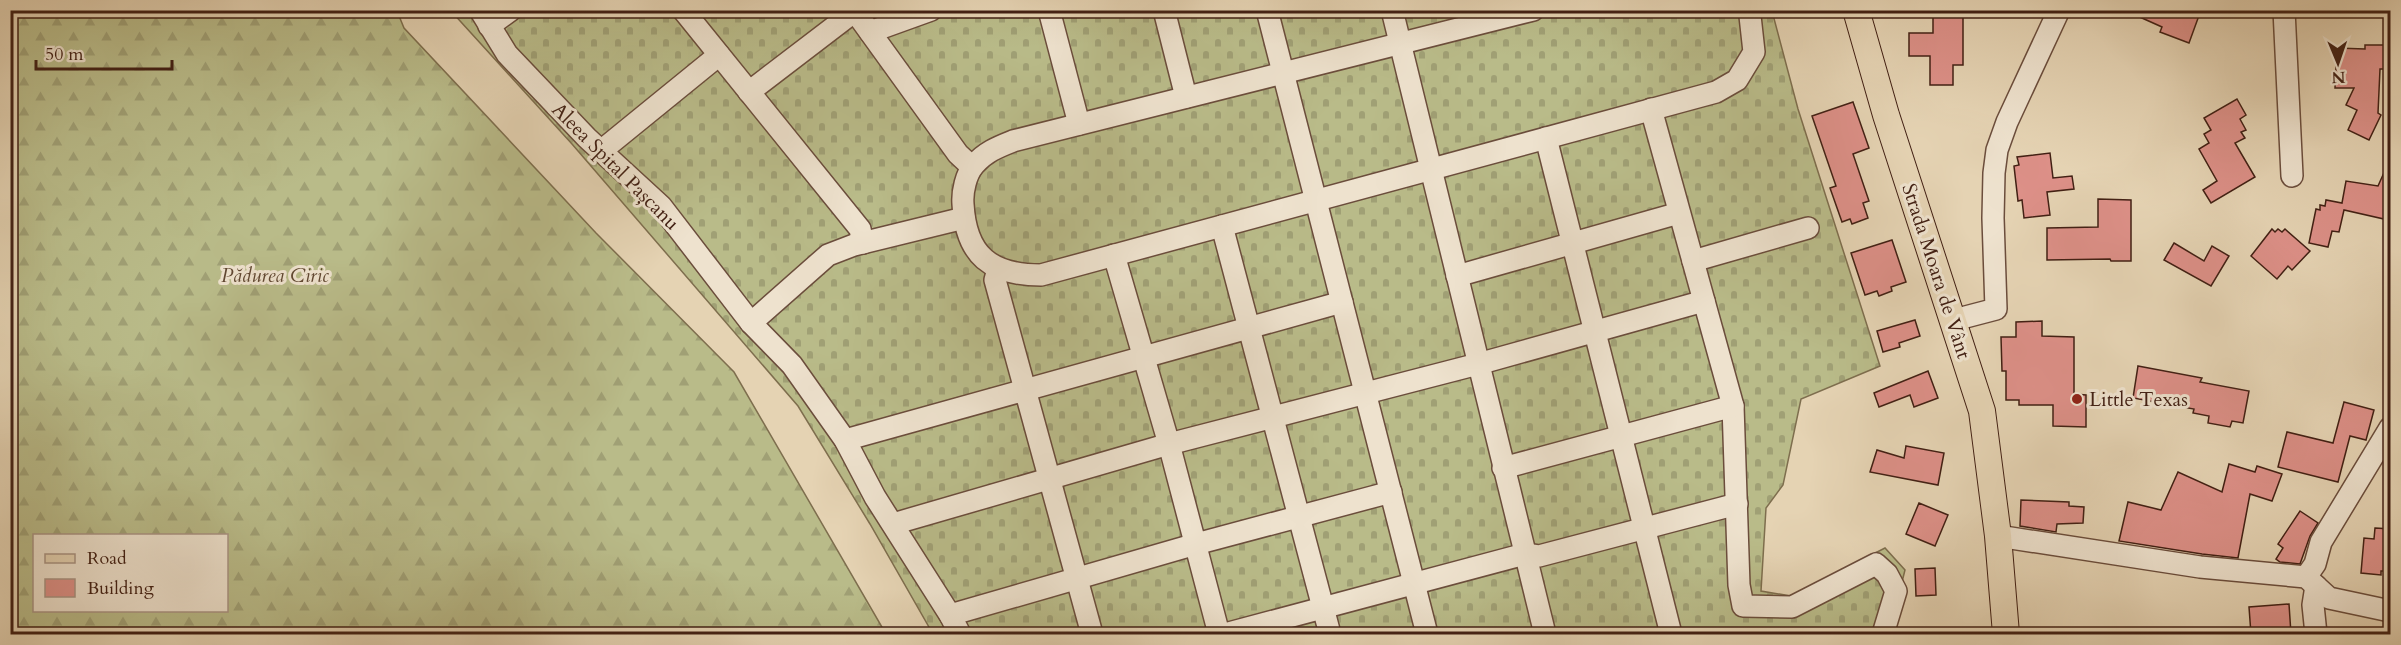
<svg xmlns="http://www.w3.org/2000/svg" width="2401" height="645" viewBox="0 0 2401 645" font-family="Cardo,serif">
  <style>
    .forest { fill: url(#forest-firs); stroke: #7e6e4e; stroke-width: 1.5; fill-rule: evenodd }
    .cemetery { fill: url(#cemetery-stones); stroke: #7e6e4e; stroke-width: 1.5 }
    .building { fill: #dd9088; stroke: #422014; stroke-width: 1.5 }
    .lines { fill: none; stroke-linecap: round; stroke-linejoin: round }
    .minor-casing { stroke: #6b4d3c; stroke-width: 24 }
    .major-casing { stroke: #422014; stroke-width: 28 }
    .minor { stroke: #eee2ce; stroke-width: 21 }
    .major { stroke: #e5d3b3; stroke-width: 26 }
    .poi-dot { fill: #8f2418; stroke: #eee2ce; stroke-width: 2 }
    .labels { text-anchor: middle; stroke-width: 6; stroke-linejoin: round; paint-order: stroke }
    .street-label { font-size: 20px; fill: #422014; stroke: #eee2ce }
    .park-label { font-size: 20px; font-style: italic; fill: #604731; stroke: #eee2ce }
    .poi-label { font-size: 20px; fill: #422014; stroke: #eee2ce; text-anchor: start }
  </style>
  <defs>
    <pattern id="forest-firs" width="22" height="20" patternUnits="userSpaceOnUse" patternTransform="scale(1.5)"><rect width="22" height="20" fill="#b9bb89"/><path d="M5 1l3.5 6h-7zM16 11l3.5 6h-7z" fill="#a0a075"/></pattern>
    <pattern id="cemetery-stones" width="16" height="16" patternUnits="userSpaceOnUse" patternTransform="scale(1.5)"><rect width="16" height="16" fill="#b9bb89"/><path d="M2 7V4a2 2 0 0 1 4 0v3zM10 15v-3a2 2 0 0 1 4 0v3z" fill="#a0a075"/></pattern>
  </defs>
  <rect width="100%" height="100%" fill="#e5d3b3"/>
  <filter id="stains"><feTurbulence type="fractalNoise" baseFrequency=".00333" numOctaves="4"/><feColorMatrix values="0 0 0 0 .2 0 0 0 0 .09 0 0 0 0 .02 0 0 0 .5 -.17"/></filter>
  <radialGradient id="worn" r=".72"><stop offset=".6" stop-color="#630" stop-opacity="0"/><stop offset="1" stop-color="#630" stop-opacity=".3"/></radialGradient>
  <!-- forest -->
  <path class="forest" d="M 10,11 L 397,11 L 404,28 L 596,233 L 734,372 L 886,634 L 11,634 ZM 34,536 L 226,536 L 226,610 L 34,610 Z"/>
  <!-- cemetery -->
  <path class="cemetery" d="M 451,11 L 1772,11 L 1798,109 L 1880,366 L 1801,399 L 1783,485 L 1766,508 L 1761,591 L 1791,596 L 1885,548 L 1905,570 L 1889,634 L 933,634 L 870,524 L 798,406 L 572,144 Z"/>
  <!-- building -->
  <g class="building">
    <path d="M 1933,10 L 1963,10 L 1963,65 L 1953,65 L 1953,85 L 1930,85 L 1930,56 L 1909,56 L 1909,33 L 1933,33 Z"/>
    <path d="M 2124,10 L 2201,10 L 2189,43 L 2160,32 L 2162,27 Z"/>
    <path d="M 2365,45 L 2391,45 L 2391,69 L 2380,69 L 2378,113 L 2381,115 L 2369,140 L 2348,130 L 2357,110 L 2346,105 L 2354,88 L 2335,88 L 2337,48 L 2365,49 Z"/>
    <path d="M 2237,99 L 2246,115 L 2240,119 L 2246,130 L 2241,132 L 2245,138 L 2235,143 L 2255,177 L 2211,203 L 2203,190 L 2217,181 L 2199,149 L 2209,143 L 2204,134 L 2211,130 L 2204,118 Z"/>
    <path d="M 1853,102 L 1869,148 L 1853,154 L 1869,201 L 1863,203 L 1868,218 L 1852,224 L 1850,219 L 1842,222 L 1830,188 L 1836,186 L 1812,116 Z"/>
    <path d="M 2050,153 L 2053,178 L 2072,176 L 2074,189 L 2047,192 L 2050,215 L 2024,218 L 2022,200 L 2018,201 L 2014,166 L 2019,165 L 2017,157 Z"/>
    <path d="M 2391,157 L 2391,191 L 2384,219 L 2344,210 L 2339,232 L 2332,231 L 2328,247 L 2309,243 L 2316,209 L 2320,210 L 2320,205 L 2325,206 L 2326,200 L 2342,203 L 2346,181 L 2378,186 Z"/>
    <path d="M 2098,199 L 2131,200 L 2131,261 L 2111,261 L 2110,259 L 2047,260 L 2047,228 L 2098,227 Z"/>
    <path d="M 2272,229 L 2275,232 L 2278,229 L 2282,232 L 2285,229 L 2310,251 L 2292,270 L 2288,266 L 2277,279 L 2251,256 Z"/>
    <path d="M 1892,240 L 1906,282 L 1891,287 L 1892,291 L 1879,296 L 1877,291 L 1865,295 L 1851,253 Z"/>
    <path d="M 2174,243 L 2204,261 L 2212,246 L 2229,256 L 2211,286 L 2164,260 Z"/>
    <path d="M 1915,320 L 1920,336 L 1899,343 L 1900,347 L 1883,352 L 1877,331 Z"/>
    <path d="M 2042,321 L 2042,336 L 2074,337 L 2074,394 L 2086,395 L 2086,427 L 2053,426 L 2053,405 L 2019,405 L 2019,400 L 2006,400 L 2006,371 L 2002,371 L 2001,337 L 2016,337 L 2016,322 Z"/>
    <path d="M 2138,366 L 2202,378 L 2200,382 L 2249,391 L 2243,423 L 2232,421 L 2230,427 L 2208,423 L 2209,416 L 2193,413 L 2194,409 L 2133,398 Z"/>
    <path d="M 1928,371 L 1938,398 L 1914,407 L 1910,395 L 1879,407 L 1874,393 Z"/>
    <path d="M 2344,402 L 2374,410 L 2366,440 L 2350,436 L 2338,482 L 2278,467 L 2287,432 L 2333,443 Z"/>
    <path d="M 1906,446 L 1944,453 L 1938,485 L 1870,472 L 1877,450 L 1904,458 Z"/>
    <path d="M 2229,464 L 2255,472 L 2257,466 L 2282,474 L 2272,501 L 2250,494 L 2238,558 L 2202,554 L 2119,541 L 2128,502 L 2161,510 L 2178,472 L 2222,492 Z"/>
    <path d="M 2021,500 L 2069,502 L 2069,506 L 2084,507 L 2083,523 L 2057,524 L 2056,532 L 2020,526 Z"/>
    <path d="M 1919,503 L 1948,515 L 1935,546 L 1906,534 Z"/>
    <path d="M 2300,511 L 2318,523 L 2310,536 L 2300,564 L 2280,562 L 2276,559 L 2283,548 L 2278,544 Z"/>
    <path d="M 2375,528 L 2391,529 L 2391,571 L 2381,571 L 2381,575 L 2361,573 L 2364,538 L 2374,539 Z"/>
    <path d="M 1935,568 L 1936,595 L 1916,596 L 1915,569 Z"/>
    <path d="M 2289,604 L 2291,634 L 2251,634 L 2249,607 Z"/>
  </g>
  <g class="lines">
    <defs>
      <g id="minor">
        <path d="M 480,10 L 507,54 L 587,138 L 661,206 L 751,323 L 792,365 L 845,440 L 875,497 L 950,615 L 960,634"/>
        <path d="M 683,10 L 860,229 L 863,243"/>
        <path d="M 854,10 L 958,154 L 972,167"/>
        <path d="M 1049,10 L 1079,124"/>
        <path d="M 1164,10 L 1186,97"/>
        <path d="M 1267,10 L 1427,634"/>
        <path d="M 1392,10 L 1545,634"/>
        <path d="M 1533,10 L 1013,141 C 998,147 985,152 974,165 C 966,174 962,192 963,204 C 966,256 991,275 1041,275 L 1716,92 L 1737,80 L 1754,52 L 1750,16 L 1748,10"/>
        <path d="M 2284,10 L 2292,176"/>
        <path d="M 489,26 L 511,10"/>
        <path d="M 870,32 L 931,10"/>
        <path d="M 749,92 L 855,11"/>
        <path d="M 1651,109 L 1733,406 L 1739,585 L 1743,606 L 1792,607 L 1876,564 L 1887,574 L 1896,591 L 1883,634"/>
        <path d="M 1546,138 L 1671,634"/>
        <path d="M 601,151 L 719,55"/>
        <path d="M 1222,226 L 1330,634"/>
        <path d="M 1114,255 L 1169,444 L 1219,634"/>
        <path d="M 1693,261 L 1808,228"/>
        <path d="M 998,269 L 995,280 L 1092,634"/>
        <path d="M 1457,276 L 1679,213"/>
        <path d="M 1954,320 L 1996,309 L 1993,218 L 1994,173 L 1997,150 L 2007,122 L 2059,10"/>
        <path d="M 751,323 L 828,255 L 854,245 L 964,218"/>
        <path d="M 845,440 L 1342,302"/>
        <path d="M 1503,468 L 1733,406"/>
        <path d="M 893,524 L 1169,444 L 1478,364 L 1704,301"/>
        <path d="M 1998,536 L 2200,567 L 2306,577 L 2329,598 L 2390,611"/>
        <path d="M 2306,577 L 2315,564 L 2321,542 L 2390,428"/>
        <path d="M 2316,586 L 2313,605 L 2316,634"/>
        <path d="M 950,615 L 1196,544 L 1391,492"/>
        <path d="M 1225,634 L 1525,554 L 1539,556 L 1737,504"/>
      </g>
      <path id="major" d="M 1856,10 L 1886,115 L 1982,411 L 1998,536 L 2006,634"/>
    </defs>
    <!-- minor casing -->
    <use href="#minor" class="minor-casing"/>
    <!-- major casing -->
    <use href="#major" class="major-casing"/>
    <!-- minor -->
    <use href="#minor" class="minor"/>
    <!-- major -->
    <use href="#major" class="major"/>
  </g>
  <!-- markers -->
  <circle class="poi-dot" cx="2077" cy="399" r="6"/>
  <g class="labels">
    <!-- street labels -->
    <g class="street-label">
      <text transform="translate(616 166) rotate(45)" y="7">Aleea Spital Pașcanu</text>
      <text transform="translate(1937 271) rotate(72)" y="7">Strada Moara de Vânt</text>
    </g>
    <!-- park labels -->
    <g class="park-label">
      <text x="275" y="282">Pădurea Ciric</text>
    </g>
    <!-- poi labels -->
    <g class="poi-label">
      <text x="2089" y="406">Little Texas</text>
    </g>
  </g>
  <!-- margin -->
  <rect width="2401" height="645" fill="none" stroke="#e5d3b3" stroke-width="36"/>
  <rect x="12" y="12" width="2377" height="621" fill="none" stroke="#422014" stroke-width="3"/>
  <rect x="18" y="18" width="2365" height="609" fill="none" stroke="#422014" stroke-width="1.5"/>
  <!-- legend -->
  <rect x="33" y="534" width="195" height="78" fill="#eee2ce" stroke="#a99484" stroke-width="1.5"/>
  <rect x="45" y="554" width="30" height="9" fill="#e5d3b3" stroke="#a99484" stroke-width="1.5"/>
  <text x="87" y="564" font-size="18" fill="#422014">Road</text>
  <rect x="45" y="579" width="30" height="18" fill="#dd9088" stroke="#a99484" stroke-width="1.5"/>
  <text x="87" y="594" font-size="18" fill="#422014">Building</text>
  <!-- north arrow -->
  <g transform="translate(2338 63) rotate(178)" stroke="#eee2ce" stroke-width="4.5" paint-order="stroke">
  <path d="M0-4.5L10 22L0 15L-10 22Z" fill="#422014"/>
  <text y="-9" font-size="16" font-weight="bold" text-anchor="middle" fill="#422014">N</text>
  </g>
  <!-- scale -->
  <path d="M36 60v9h136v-9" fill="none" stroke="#422014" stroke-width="3"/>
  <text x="45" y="60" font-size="18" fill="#422014" stroke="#eee2ce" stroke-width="4.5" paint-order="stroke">50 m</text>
  <rect width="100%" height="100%" filter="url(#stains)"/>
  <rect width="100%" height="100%" fill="url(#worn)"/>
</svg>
